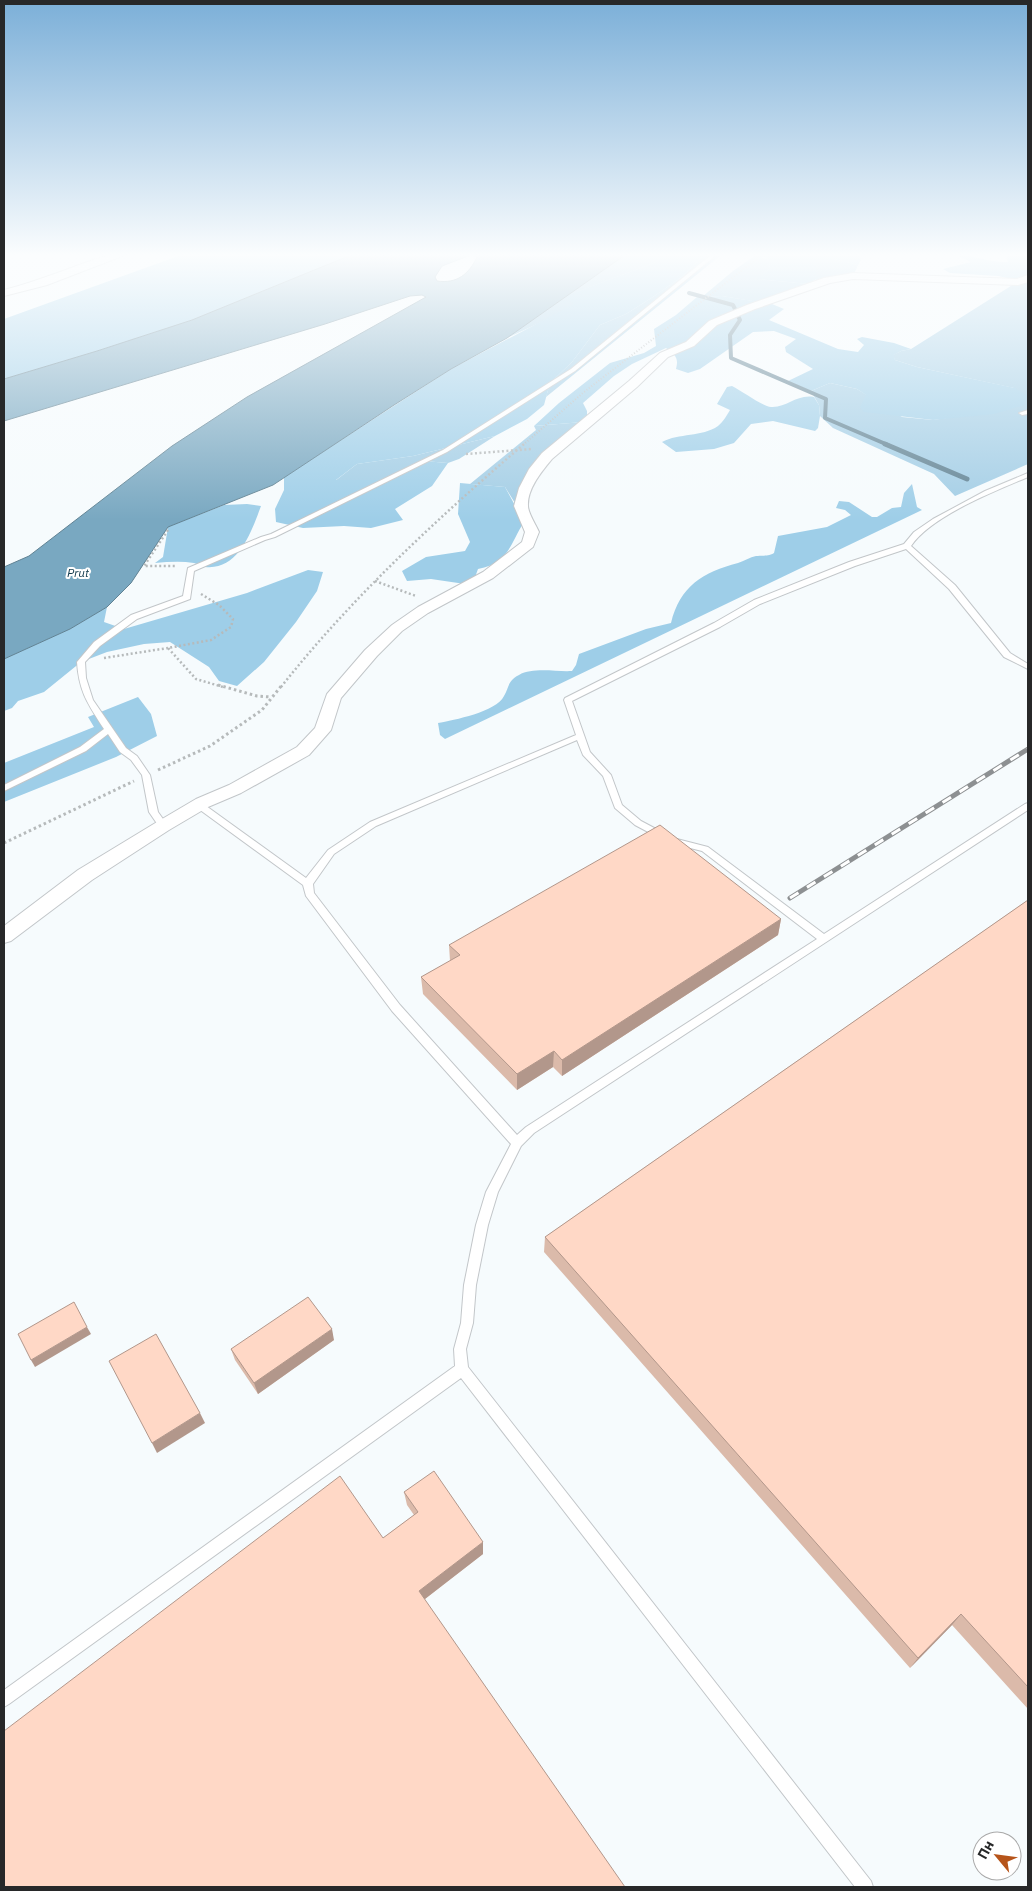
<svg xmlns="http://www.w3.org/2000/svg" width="1032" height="1891" viewBox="0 0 1032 1891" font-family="'IBM Plex Sans',sans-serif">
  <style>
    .green { fill: #a2cde5 }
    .forest { fill: #9ecee8 }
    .water { fill: #79a8c1; stroke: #608293 }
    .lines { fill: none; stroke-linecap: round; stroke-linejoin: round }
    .stream-far1 { stroke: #608293; stroke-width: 4 }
    .stream { stroke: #608293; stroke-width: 5 }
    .lane-casing { stroke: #c2c6c9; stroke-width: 2 }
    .street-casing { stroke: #c2c6c9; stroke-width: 2 }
    .path-far2 { stroke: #b6babb; stroke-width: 2; stroke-dasharray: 1 2; stroke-linecap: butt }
    .path-far1 { stroke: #b6babb; stroke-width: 2.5; stroke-dasharray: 2 2.5; stroke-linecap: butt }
    .path { stroke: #b6babb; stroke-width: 3; stroke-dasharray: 2.5 3; stroke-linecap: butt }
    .lane { fill: #fff; fill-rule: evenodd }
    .street { fill: #fff; fill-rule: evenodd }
    .rail-casing { stroke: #8d9092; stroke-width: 5 }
    .rail { stroke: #fff; stroke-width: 3; stroke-dasharray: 10; stroke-linecap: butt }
    .wall { fill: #dbbaaa }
    .shaded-wall { fill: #b2978b }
    .building { fill: #ffd8c6; stroke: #b2978b }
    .labels { text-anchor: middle; stroke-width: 4; stroke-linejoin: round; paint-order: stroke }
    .far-water-label { font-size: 12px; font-style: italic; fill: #10394b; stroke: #fff }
  </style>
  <rect width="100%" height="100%" fill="#f6fbfd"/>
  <!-- green -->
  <g class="green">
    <path d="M 625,255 L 663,255 L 654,263 L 566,296 L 575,304 L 565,311 L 507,338 Z"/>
    <path d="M 704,255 L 721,255 L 546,397 L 550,383 L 572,362 L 600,325 L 626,314 L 653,297 L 683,276 Z"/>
    <path d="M 756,255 L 767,259 L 770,263 L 769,269 L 758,279 L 808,284 L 758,302 L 722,296 L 702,297 L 733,271 Z"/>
    <path d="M 818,258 L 830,258 L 858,265 L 854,274 L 816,281 L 814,261 Z"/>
    <path d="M 1028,280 L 1028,464 L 955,496 L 934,474 L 833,428 L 820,416 L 819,405 L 811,391 L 830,383 L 857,389 L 902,417 L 933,420 L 960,416 L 1014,388 L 917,367 L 895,360 L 893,355 L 901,351 L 911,349 L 1014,284 Z"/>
    <path d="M 583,422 L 522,489 L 515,503 L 505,487 L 470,484 L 536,430 L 534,426 Z"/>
    <path d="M 495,436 L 459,459 L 448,463 L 424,461 L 384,480 L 335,481 L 357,464 L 413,456 Z"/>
  </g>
  <!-- forest -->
  <g class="forest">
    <path d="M 181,255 L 351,255 L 192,320 L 97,351 L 4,379 L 4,319 Z"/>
    <path d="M 663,255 L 704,255 L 683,276 L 653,297 L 626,314 L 600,325 L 572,362 L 550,383 L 544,405 L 527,419 L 495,436 L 413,456 L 357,464 L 336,480 L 384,480 L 424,461 L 448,463 L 432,486 L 395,509 L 403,520 L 371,528 L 344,526 L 303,528 L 276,522 L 275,509 L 284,490 L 284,477 L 451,369 L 574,304 L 565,296 L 654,263 Z"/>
    <path d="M 756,255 L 859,255 L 861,260 L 858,265 L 830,258 L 818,258 L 814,262 L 818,278 L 808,284 L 757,279 L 769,269 L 770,263 L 767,258 Z"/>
    <path d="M 956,255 C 974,255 989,263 1008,262 L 1006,255 L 1028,255 L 1028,276 L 1012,279 L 998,276 L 950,273 L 943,269 L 971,262 Z"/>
    <path d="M 722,296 L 772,304 L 784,309 L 769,320 L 838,349 L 858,352 L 864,345 L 857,339 L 862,337 L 894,343 L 911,349 L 901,351 L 894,355 L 895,360 L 917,367 L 1015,388 L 1027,396 L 1024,405 L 994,414 L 933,420 L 864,412 L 860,407 L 866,395 L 857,389 L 830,383 L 811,391 L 788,381 L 813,369 L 786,352 L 785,347 L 796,339 L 774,331 L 753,332 L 700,369 L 688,373 L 676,369 C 679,357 675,355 666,348 L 632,364 L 614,376 L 583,403 L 587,411 L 587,419 L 583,422 L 534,426 L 559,403 L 610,363 L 644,353 L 656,346 L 654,329 L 676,315 L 697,297 Z"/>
    <path d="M 732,386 C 742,391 762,406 771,407 C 787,408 796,394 814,397 L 819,405 L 820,416 L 818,428 L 815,431 L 773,421 L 751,424 L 734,443 L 714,449 L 676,452 L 662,442 C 679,433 702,437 718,426 C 723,422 727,415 730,410 L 717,404 L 727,387 Z"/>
    <path d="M 460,483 L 505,487 L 524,522 C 510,544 509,563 478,569 L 474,580 L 465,584 L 431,579 L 407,581 L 402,571 L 426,557 L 465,551 L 470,542 L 458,514 Z"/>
    <path d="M 912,484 L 917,507 L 922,510 L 445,739 L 440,735 L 438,723 C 454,720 496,712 504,696 C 509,688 507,681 519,675 C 533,667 556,672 572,671 L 576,665 L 579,654 L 646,629 L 671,623 C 680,586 703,572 738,563 C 744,561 750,557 756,556 C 764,555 767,557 774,553 L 778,536 L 827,527 L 851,515 L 845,510 L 836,508 L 839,501 L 849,502 L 872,517 L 877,517 L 892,508 L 901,507 L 904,493 Z"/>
    <path d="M 247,504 L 261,506 C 252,530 239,571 205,567 C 202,566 198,564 194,563 C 181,561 168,562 155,563 L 163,557 L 168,527 L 224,505 Z"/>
    <path d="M 308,570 L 323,572 L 317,591 L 296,622 L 264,662 L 237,686 L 219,681 L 209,667 L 170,642 L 144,644 L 107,652 L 81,662 L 44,692 L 18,701 L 12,708 L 4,711 L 4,659 L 70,629 L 107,607 L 104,622 L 124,629 L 247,593 Z"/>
    <path d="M 138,697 L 151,714 L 157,736 L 116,757 L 4,802 L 4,763 L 94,727 L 88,717 Z"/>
  </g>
  <!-- water -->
  <path class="water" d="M 351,255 L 471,255 L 442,266 L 435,277 L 437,281 C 457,284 469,274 477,257 L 473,255 L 625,255 L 507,338 L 451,369 L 394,405 L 273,485 L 168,527 L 131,583 L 107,607 L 70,629 L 4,659 L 4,567 L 29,556 L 172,446 L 247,397 L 426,297 L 422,295 L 410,296 L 325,324 L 4,421 L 4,379 L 97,351 L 192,320 Z"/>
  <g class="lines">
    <!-- stream-far1 -->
    <g class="stream-far1">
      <path d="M 689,293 L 733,305 L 736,311"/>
      <path d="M 738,316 L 740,320 L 730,335 L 731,358 L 826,399 L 825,418 L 888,445"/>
    </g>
    <!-- stream -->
    <path class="stream" d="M 885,444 L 967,479"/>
    <defs>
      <g id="lane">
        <path d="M 711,255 L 716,255 L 575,371 L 447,452 L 275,537 L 265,540 L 194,571 L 190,599 L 137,619 L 100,646 L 85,662 L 86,678 L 93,700 L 126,748 L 137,756 L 150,775 L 158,812 L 168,826 L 166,828 L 160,828 L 149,812 L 142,775 L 131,760 L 120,752 L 108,734 L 86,751 L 4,791 L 4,785 L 80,747 L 104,729 C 88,704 79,692 77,662 L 94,642 L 131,615 L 183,596 L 188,568 L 261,537 L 271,534 L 443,450 L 571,369 Z"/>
        <path d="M 1028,410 L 1028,414 L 1022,415 L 1019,413 Z"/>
        <path d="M 1028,473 L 1028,477 C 995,491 931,516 911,546 L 955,585 L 1010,653 L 1028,664 L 1028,669 L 1004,657 L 949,589 L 906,549 L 855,566 L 760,604 L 720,627 L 572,701 L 590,752 L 611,775 L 622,805 L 641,821 L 673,838 L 708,847 L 824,934 L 1025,804 L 1028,803 L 1028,810 L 534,1133 L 521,1146 L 498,1192 L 488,1225 L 476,1285 L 473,1323 L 466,1349 L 468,1367 L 871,1881 L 873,1887 L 855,1887 L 461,1378 L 9,1704 L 4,1707 L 4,1690 L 455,1366 L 454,1349 L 461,1323 L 464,1285 L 476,1225 L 486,1192 L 511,1144 L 392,1011 L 306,896 L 303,885 L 196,807 L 195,805 L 196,803 L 202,803 L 306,878 L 328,850 L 370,822 L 576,735 L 564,700 L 565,698 L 714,623 L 754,600 L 849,562 L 904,544 L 914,532 L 933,519 L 985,491 ZM 577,740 L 583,755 L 603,776 L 615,808 L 635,825 L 667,842 L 702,851 L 817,939 L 526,1127 L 517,1135 L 400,1005 L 314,893 L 313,884 L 334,854 L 376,826 Z"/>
      </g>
      <g id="street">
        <path d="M 109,255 L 125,255 L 47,285 L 4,296 L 4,290 C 40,281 73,266 109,255 Z"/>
        <path d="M 853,273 L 1017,279 L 1028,275 L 1028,282 L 1018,285 L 853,279 L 830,283 L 755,309 L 717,325 L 694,346 L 668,357 L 637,387 L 552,459 C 542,471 527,489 528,506 C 528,513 536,525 539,532 L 533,547 L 493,578 L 428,613 L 402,631 L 377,656 L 341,698 L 331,730 L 309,755 L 241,793 L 208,807 L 169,830 L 92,880 L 11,941 L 4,943 L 4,926 L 78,870 L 157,822 L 196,799 L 229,785 L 297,747 L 315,728 L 327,694 L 365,650 L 392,625 L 418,607 L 483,572 L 522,542 L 525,532 L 514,506 L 519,488 L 529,469 L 542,453 L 629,381 L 660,353 L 686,342 L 709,321 L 747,305 L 824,278 Z"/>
      </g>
    </defs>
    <!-- lane casing -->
    <use href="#lane" class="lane-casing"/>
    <!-- street casing -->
    <use href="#street" class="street-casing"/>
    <!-- path-far2 -->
    <path class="path-far2" d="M 523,445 L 584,392 L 762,255"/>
    <!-- path-far1 -->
    <g class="path-far1">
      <path d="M 466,454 L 532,449"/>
      <path d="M 168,530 L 144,566 L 177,566"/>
      <path d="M 375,581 L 416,596"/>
      <path d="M 201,594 L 219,605 L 233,619 L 231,627 L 211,640 L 168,648 L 196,679 L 223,687"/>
      <path d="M 104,658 L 168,648"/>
      <path d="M 281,687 C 353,596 437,519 524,444"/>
    </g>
    <!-- path -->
    <g class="path">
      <path d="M 218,685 L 257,696 L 271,697"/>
      <path d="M 158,770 L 210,746 L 262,710 L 282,685"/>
      <path d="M 4,843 L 134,781"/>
    </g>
    <!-- lane -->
    <use href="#lane" class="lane"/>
    <!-- street -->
    <use href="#street" class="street"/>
    <defs>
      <path id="rail" d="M 790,898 L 1028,749"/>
    </defs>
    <!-- rail casing -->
    <use href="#rail" class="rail-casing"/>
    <!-- rail -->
    <use href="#rail" class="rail"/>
  </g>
  <!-- wall -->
  <g class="wall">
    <path d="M 1028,900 L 1028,1709 L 952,1625 L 910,1668 L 544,1252 L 545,1237 Z"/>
    <path d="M 781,919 L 778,935 L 562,1076 L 553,1067 L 517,1090 L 423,994 L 421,977 L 450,961 L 449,945 Z"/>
    <path d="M 334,1340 L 258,1394 L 235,1360 L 231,1349 Z"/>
    <path d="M 404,1492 L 483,1554 L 425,1599 L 383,1538 L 414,1515 L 407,1505 Z"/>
  </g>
  <!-- shaded-wall -->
  <g class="shaded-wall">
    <path d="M 781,919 L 778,935 L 562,1076 L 562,1060 Z"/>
    <path d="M 554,1051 L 553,1067 L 517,1090 L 517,1074 Z"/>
    <path d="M 87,1327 L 91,1334 L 35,1367 L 31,1360 Z"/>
    <path d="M 332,1329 L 334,1340 L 258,1394 L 254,1383 Z"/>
    <path d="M 200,1413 L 205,1423 L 157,1453 L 152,1443 Z"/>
    <path d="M 483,1542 L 483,1554 L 421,1602 L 419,1591 Z"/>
    <path d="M 961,1614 L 952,1625 L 910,1668 L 918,1658 Z"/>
  </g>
  <!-- building -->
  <g class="building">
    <path d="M 660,825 L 781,919 L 562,1060 L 554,1051 L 517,1074 L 421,977 L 460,955 L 449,945 Z"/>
    <path d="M 1028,900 L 1028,1687 L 961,1614 L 918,1658 L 545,1237 Z"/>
    <path d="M 308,1297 L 332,1329 L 254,1383 L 231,1349 Z"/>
    <path d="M 74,1302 L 87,1327 L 31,1360 L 18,1334 Z"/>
    <path d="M 156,1334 L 200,1413 L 152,1443 L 109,1361 Z"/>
    <path d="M 434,1471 L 483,1542 L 419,1591 L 625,1887 L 4,1887 L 4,1731 L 340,1476 L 383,1538 L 418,1512 L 404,1492 Z"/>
  </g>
  <!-- sky -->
  <linearGradient id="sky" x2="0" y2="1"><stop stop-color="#7bafd8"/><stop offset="0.49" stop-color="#fbfdfe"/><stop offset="1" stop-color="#fbfdfe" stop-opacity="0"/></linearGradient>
  <rect width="1032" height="520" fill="url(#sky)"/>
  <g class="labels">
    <!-- far-water labels -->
    <g class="far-water-label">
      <text x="78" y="577">Prut</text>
    </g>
  </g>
  <!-- border -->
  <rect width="1032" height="1891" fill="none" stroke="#272829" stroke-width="10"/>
  <!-- north arrow -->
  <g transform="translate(997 1856) rotate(299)"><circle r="24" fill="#ffffff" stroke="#a9a9a9"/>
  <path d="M0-4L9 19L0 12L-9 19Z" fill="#b6541a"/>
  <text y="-8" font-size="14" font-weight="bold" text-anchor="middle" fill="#272829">Пн</text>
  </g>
</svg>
